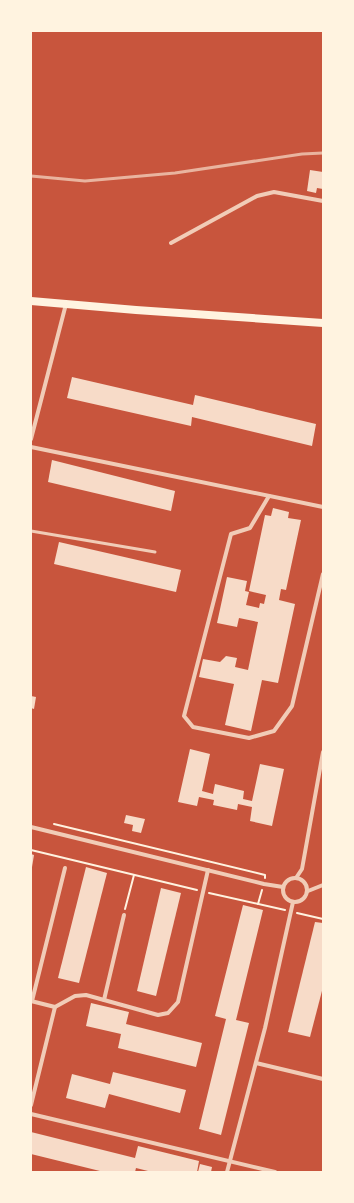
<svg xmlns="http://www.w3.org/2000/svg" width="354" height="1203" viewBox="0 0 354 1203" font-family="'Asap Condensed',sans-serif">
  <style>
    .building { fill: #f7dbc8 }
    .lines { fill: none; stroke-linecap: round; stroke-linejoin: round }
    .path { stroke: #fff3e0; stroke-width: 2 }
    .service { stroke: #f1ccb7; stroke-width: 3 }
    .minor { stroke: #f1ccb7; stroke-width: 4 }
    .secondary { stroke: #fff3e0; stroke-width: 8 }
    .rail { stroke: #e9b49f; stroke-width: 3 }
  </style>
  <rect width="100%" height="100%" fill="#c8553d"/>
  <!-- building -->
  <g class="building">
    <path d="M 310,170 L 323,172 L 323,189 L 317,188 L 316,193 L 307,191 Z"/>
    <path d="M 72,377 L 193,405 L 195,395 L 316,424 L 312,446 L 192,417 L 191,426 L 67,398 Z"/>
    <path d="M 52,460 L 175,491 L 171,511 L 48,482 Z"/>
    <path d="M 273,508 L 289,512 L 288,518 L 301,520 L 286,590 L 281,589 L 279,600 L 295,604 L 278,683 L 262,680 L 251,731 L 225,725 L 234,684 L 199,677 L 203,659 L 220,662 L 226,656 L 237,658 L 235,667 L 248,670 L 258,622 L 239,618 L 237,627 L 217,623 L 227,577 L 247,581 L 245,591 L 249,592 L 246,605 L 259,608 L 260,603 L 264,604 L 266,595 L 249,591 L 265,515 L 271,516 Z"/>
    <path d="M 59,542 L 181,570 L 176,592 L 54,564 Z"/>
    <path d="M 31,696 L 36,697 L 34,709 L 31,708 Z"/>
    <path d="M 190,749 L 210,754 L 202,791 L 213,794 L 215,784 L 244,791 L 243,799 L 252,801 L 260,764 L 284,769 L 272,826 L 250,821 L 252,807 L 238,804 L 237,810 L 213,805 L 214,800 L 199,797 L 197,806 L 178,802 Z"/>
    <path d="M 126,815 L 145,819 L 141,833 L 132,831 L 133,825 L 124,823 Z"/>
    <path d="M 31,854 L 34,855 L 32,867 L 31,867 Z"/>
    <path d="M 86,867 L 107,873 L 79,983 L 58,978 Z"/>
    <path d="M 161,888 L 181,893 L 156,996 L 137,991 Z"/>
    <path d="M 243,905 L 263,910 L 236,1020 L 249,1023 L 221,1135 L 199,1129 L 226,1019 L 215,1016 Z"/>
    <path d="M 315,922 L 323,923 L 323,987 L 310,1037 L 288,1032 Z"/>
    <path d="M 91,1003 L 129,1012 L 126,1024 L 202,1043 L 196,1067 L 118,1048 L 121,1034 L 86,1026 Z"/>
    <path d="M 113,1072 L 186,1090 L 180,1113 L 109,1094 L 105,1108 L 66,1098 L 72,1074 L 110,1084 Z"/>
    <path d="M 31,1132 L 135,1158 L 138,1146 L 199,1161 L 197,1172 L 152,1172 L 136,1168 L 135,1172 L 104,1172 L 31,1154 Z"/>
    <path d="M 200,1164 L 212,1167 L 211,1172 L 198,1172 Z"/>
  </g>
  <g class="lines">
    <!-- path -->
    <g class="path">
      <path d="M 54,824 L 265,875 L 265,878"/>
      <path d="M 31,850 L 197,890"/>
      <path d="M 209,893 L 285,910"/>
      <path d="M 258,904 L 262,890"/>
      <path d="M 125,909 L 134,875"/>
      <path d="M 297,913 L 323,919"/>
    </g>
    <!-- service -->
    <path class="service" d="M 31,531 L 155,552"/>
    <!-- minor -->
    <g class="minor">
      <path d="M 171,243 L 257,196 L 274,192 L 323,201"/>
      <path d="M 31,439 L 66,304"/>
      <path d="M 31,447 L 323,507"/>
      <path d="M 269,496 L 250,528 L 231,534 L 184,716 L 193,727 L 249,738 L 274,731 L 292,706 L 323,574"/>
      <path d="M 31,827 L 264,884 L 283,887"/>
      <circle cx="295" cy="890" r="12"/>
      <path d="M 296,878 L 302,869 L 323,752"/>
      <path d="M 308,891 L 323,885"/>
      <path d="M 104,1000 L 124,915"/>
      <path d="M 31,1001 L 55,1007"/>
      <path d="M 32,1001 L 65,868"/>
      <path d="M 256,1063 L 323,1079"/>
      <path d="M 31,1105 L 55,1007 L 75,996 L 86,995 L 158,1015 L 168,1013 L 178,1002 L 208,870"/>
      <path d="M 31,1114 L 275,1172"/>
      <path d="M 227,1172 L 265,1028 L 293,902"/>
    </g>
    <!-- secondary -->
    <path class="secondary" d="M 31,301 L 136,310 L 323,323"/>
    <!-- rail -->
    <path class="rail" d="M 31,176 L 85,181 L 175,173 L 302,154 L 323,153"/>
  </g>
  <!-- border -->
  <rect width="354" height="1203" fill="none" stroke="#fff3e0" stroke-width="64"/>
</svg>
